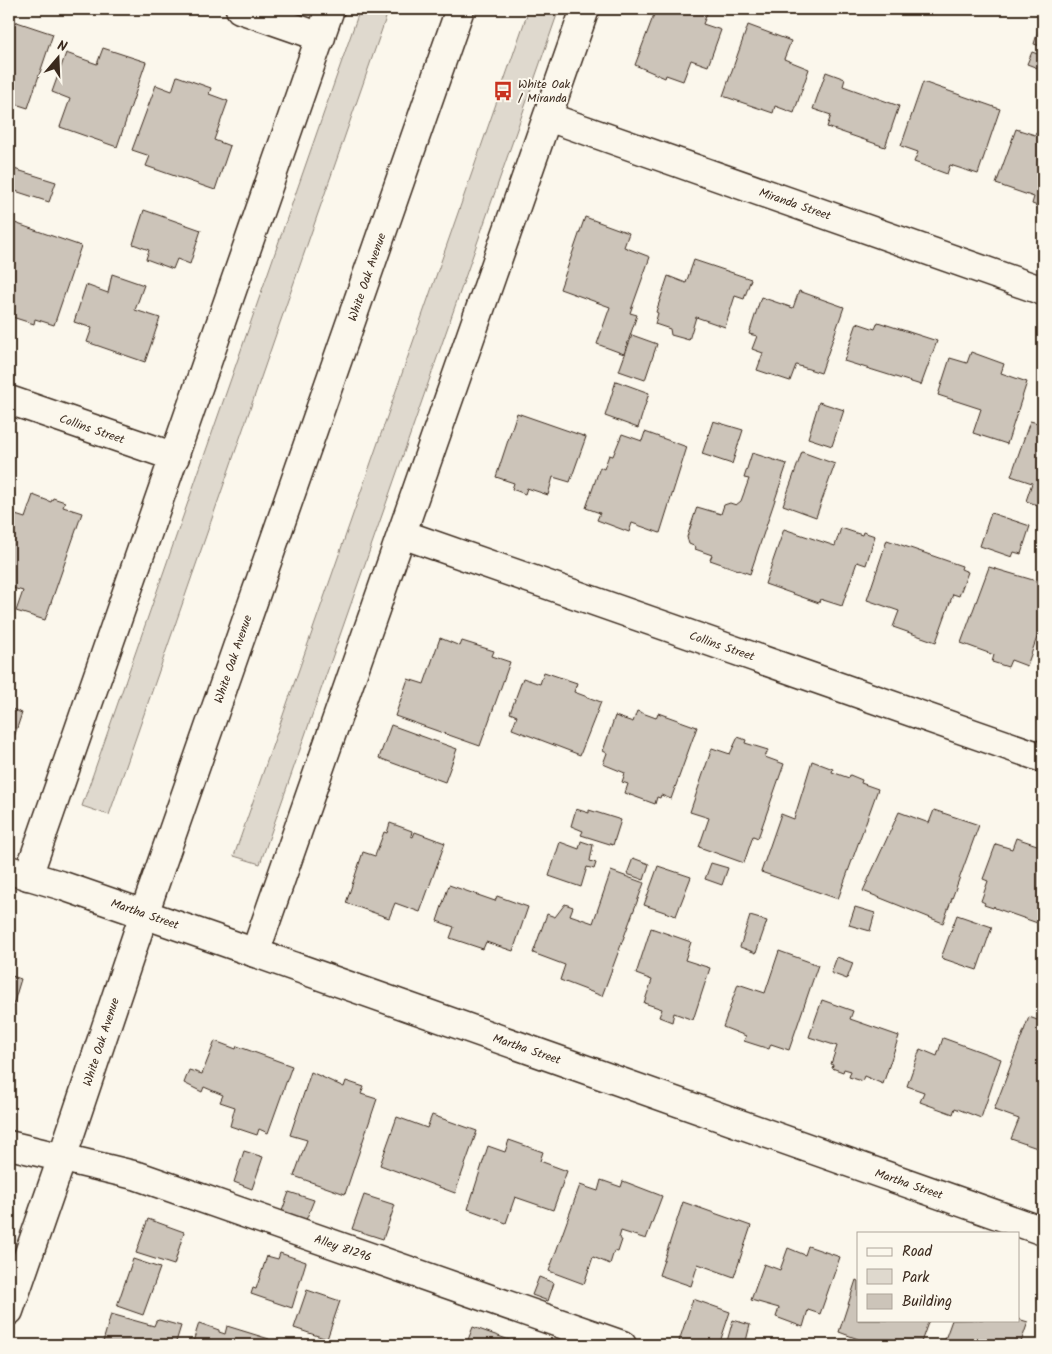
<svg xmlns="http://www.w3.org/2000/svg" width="1052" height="1354" viewBox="0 0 1052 1354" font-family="Kalam,sans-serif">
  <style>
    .green { fill: #dfd9ce; stroke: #8d8276 }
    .building { fill: #ccc4b9; stroke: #3b2a1e }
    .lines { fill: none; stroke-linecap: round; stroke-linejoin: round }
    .minor-casing { stroke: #3b2a1e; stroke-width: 31 }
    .major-casing { stroke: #3b2a1e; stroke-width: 31 }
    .minor { stroke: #fbf7ec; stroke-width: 28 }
    .major { stroke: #fbf7ec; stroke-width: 28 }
    .labels { text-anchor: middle; stroke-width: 4; stroke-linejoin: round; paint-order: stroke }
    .poi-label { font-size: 12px; fill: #3b2a1e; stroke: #fbf7ec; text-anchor: start }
    .street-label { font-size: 12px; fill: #3b2a1e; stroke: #fbf7ec }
  </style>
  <rect width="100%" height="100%" fill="#fbf7ec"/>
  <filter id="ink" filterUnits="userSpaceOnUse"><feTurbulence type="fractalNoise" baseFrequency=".02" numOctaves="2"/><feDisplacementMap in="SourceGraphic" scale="10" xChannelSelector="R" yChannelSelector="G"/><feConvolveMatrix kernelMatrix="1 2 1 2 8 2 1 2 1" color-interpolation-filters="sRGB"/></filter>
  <g filter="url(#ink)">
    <!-- green -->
    <g class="green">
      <path d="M 360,9 L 389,9 L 109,815 L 82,806 Z"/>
      <path d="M 529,9 L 559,9 L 260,864 L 234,856 Z"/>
    </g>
    <!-- building -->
    <g class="building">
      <path d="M 656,9 L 702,9 L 708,11 L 703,24 L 721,30 L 708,66 L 691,60 L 683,81 L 666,75 L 665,78 L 635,65 Z"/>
      <path d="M 9,12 L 13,13 L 11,20 L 53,34 L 28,108 L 9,102 Z"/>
      <path d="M 1043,15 L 1043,47 L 1034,44 Z"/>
      <path d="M 748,25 L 791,41 L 784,59 L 809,69 L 794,113 L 775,106 L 773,113 L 723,96 Z"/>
      <path d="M 103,48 L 146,62 L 117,147 L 60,127 L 70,99 L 52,92 L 66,53 L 97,64 Z"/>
      <path d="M 1032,52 L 1043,56 L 1043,70 L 1027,64 Z"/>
      <path d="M 826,72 L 845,79 L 843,86 L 899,106 L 885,147 L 827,127 L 831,115 L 813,109 Z"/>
      <path d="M 177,76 L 211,88 L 209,94 L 228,101 L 214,140 L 230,146 L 215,190 L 146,166 L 150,156 L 132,150 L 156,85 L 172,91 Z"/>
      <path d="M 923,82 L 1000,109 L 978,174 L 950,165 L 947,174 L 914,162 L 918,152 L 901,146 Z"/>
      <path d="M 1016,129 L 1035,135 L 1036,133 L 1043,136 L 1043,208 L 1032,204 L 1034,197 L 996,184 Z"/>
      <path d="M 14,169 L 56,182 L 49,202 L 9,189 Z"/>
      <path d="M 144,210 L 201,230 L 190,264 L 177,259 L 173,269 L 146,259 L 149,250 L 133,244 Z"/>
      <path d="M 585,217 L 629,233 L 624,247 L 650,257 L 630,313 L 637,315 L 624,354 L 597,344 L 610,307 L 560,289 Z"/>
      <path d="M 9,221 L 81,246 L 54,325 L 35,319 L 34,324 L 9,316 Z"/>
      <path d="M 694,260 L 751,279 L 744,299 L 735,296 L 725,327 L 696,317 L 689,340 L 671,335 L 670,329 L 655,324 L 658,313 L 656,312 L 668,276 L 686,283 Z"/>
      <path d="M 112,274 L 144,285 L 135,310 L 160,318 L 145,362 L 87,342 L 92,328 L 74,322 L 86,285 L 108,293 Z"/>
      <path d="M 799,291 L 844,307 L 821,373 L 796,365 L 790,381 L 757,370 L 763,353 L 752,349 L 757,336 L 749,334 L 761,297 L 793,308 Z"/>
      <path d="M 878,322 L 937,341 L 921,385 L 844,361 L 857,323 L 875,329 Z"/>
      <path d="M 632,335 L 657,344 L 645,380 L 619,371 Z"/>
      <path d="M 971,352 L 1004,364 L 1001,373 L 1027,382 L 1007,444 L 973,433 L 981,409 L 938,395 L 950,358 L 967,363 Z"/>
      <path d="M 616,381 L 649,393 L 638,428 L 605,416 Z"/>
      <path d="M 819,402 L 844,410 L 832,446 L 808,438 Z"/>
      <path d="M 1043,406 L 1043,507 L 1026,501 L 1032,483 L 1011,476 L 1030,421 L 1038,423 Z"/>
      <path d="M 517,413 L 586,437 L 570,482 L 553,477 L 548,495 L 527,488 L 525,494 L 512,489 L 514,483 L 496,477 Z"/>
      <path d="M 713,421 L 743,430 L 732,464 L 702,454 Z"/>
      <path d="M 645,432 L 687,447 L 660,533 L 632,523 L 629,532 L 597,520 L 600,513 L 586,508 L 600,467 L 604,469 L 609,455 L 613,456 L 622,434 L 642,441 Z"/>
      <path d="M 802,452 L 835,464 L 816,517 L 783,505 Z"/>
      <path d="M 752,453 L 787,464 L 750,574 L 710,560 L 712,555 L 695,549 L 696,547 L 689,544 L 687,537 L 697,507 L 721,514 L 724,505 L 730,503 L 736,505 L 741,501 L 749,479 L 744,478 Z"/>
      <path d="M 33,495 L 51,502 L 53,498 L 65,502 L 63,507 L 82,513 L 45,620 L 16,611 L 23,591 L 9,587 L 9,513 L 25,518 Z"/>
      <path d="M 991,513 L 1030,526 L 1021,554 L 1014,552 L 1012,557 L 980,546 Z"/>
      <path d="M 841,528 L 862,535 L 863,532 L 875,536 L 866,565 L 857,562 L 842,606 L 820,599 L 819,603 L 765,584 L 784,529 L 835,546 Z"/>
      <path d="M 887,540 L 962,566 L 961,569 L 968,572 L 959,596 L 953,594 L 936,642 L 893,627 L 899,611 L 867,600 Z"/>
      <path d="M 989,567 L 1043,583 L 1043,620 L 1027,666 L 1011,660 L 1008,667 L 992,662 L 994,655 L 961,643 Z"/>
      <path d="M 440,638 L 460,646 L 462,641 L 494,651 L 492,656 L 510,662 L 480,746 L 395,716 L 408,679 L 424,684 Z"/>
      <path d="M 544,672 L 577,683 L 574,692 L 601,702 L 580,755 L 512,729 L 517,716 L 510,713 L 523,678 L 540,684 Z"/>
      <path d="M 9,708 L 22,713 L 9,752 Z"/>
      <path d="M 637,711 L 656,718 L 658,713 L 697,727 L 671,799 L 661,795 L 660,798 L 657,797 L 655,804 L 625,793 L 628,784 L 622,782 L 625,773 L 603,764 L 607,753 L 603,751 L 615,716 L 633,722 Z"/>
      <path d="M 391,725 L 457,749 L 445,782 L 379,758 Z"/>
      <path d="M 738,737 L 746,740 L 745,743 L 768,750 L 765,757 L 784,764 L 758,838 L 753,836 L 744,863 L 699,847 L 709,818 L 690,812 L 712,748 L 730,754 Z"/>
      <path d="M 812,761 L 833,769 L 832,772 L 849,778 L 850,775 L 862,780 L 861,783 L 878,789 L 838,899 L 761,872 L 781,814 L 794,819 Z"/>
      <path d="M 576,809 L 589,813 L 589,810 L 621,820 L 613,845 L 581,835 L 583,831 L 571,826 Z"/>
      <path d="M 934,810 L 979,825 L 943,923 L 863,891 L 899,812 L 929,823 Z"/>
      <path d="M 390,823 L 412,831 L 411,836 L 413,837 L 415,832 L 445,843 L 420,912 L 395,903 L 389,918 L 346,903 L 363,852 L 375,856 L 384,832 L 387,833 Z"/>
      <path d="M 1016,838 L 1043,847 L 1043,925 L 995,908 L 994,906 L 993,908 L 984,905 L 985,903 L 981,901 L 988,881 L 983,879 L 996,844 L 1012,849 Z"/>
      <path d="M 581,841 L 593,845 L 590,861 L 596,863 L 594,869 L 587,867 L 581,887 L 549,876 L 560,842 L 579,849 Z"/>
      <path d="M 633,858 L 649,864 L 644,880 L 627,874 Z"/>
      <path d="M 711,863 L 728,868 L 722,885 L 705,879 Z"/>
      <path d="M 658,866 L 691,877 L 676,916 L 644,905 Z"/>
      <path d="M 611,871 L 644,883 L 602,996 L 560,980 L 565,965 L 533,953 L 547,914 L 555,917 L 565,904 L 573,907 L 570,915 L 593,923 Z"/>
      <path d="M 449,885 L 495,901 L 497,896 L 528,907 L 513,951 L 486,942 L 483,949 L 450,938 L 454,927 L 437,921 Z"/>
      <path d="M 855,907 L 875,913 L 870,931 L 849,925 Z"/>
      <path d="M 957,915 L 992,927 L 977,970 L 941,958 Z"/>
      <path d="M 750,916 L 767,921 L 756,953 L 740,947 Z"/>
      <path d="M 651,928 L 691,942 L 685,960 L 710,968 L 693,1020 L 674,1013 L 672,1022 L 659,1017 L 662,1009 L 644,1003 L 652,980 L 636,974 Z"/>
      <path d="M 779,951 L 818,965 L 789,1050 L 771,1044 L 769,1049 L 744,1041 L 746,1036 L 723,1027 L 738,984 L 765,993 Z"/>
      <path d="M 837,957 L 853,963 L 847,979 L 831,973 Z"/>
      <path d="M 9,975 L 21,979 L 11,1012 L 9,1011 Z"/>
      <path d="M 822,1000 L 853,1011 L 850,1019 L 899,1036 L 883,1084 L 864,1076 L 862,1081 L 849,1077 L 851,1071 L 844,1069 L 843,1072 L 832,1068 L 833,1065 L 831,1064 L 837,1046 L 809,1037 Z"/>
      <path d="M 1029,1017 L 1043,1022 L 1043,1150 L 1011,1139 L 1019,1119 L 994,1110 Z"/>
      <path d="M 943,1038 L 1001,1059 L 981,1118 L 955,1108 L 953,1114 L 920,1102 L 924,1092 L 907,1086 L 920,1049 L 937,1056 Z"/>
      <path d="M 215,1041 L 236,1049 L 237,1046 L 292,1066 L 268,1133 L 259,1129 L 257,1135 L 230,1126 L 235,1107 L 220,1102 L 223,1095 L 204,1087 L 202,1092 L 184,1083 L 189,1070 L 202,1074 Z"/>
      <path d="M 311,1072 L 344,1087 L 346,1081 L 364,1087 L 361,1094 L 377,1099 L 345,1194 L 294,1176 L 307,1140 L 290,1135 Z"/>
      <path d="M 432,1115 L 477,1131 L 455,1193 L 380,1165 L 397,1117 L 427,1128 Z"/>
      <path d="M 509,1140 L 543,1152 L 540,1161 L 567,1171 L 553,1210 L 515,1197 L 506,1223 L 468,1209 L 488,1146 L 505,1152 Z"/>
      <path d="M 244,1151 L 263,1157 L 252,1189 L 234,1182 Z"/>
      <path d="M 601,1180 L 621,1187 L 623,1181 L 662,1196 L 646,1239 L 621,1231 L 619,1238 L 622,1240 L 618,1252 L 614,1251 L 610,1264 L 593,1257 L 584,1284 L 549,1271 L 580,1185 L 598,1191 Z"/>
      <path d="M 289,1192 L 314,1200 L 306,1220 L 282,1211 Z"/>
      <path d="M 364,1195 L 395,1205 L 383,1239 L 352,1229 Z"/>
      <path d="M 683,1202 L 751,1226 L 734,1277 L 698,1264 L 691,1286 L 659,1275 Z"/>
      <path d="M 148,1219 L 184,1232 L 174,1265 L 136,1253 Z"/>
      <path d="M 808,1246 L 840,1257 L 820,1314 L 808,1310 L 803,1327 L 776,1317 L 779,1308 L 751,1300 L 764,1264 L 780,1270 L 788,1248 L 805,1255 Z"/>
      <path d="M 280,1253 L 306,1262 L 292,1308 L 251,1294 L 253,1288 L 256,1289 L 267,1256 L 278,1259 Z"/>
      <path d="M 133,1259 L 160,1268 L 143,1315 L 117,1306 Z"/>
      <path d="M 539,1277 L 554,1283 L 548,1301 L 532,1295 Z"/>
      <path d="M 856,1280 L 858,1281 L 858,1320 L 929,1320 L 920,1345 L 865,1345 L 857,1343 L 858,1339 L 839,1332 Z"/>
      <path d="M 307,1290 L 340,1301 L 327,1339 L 294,1328 Z"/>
      <path d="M 693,1299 L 730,1312 L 719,1345 L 690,1345 L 679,1341 Z"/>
      <path d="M 111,1314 L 154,1326 L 156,1321 L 159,1320 L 181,1326 L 175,1345 L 102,1345 Z"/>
      <path d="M 1018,1319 L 1028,1322 L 1020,1345 L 943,1345 L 952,1320 Z"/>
      <path d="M 733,1320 L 750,1325 L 745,1345 L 726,1345 Z"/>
      <path d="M 199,1323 L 219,1330 L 219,1332 L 225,1334 L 227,1326 L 269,1339 L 267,1345 L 192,1345 Z"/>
      <path d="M 473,1327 L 515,1342 L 514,1345 L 466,1345 Z"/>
    </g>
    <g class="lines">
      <defs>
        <g id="minor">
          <path d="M 240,9 L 321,37"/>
          <path d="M 548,117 L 1043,291"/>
          <path d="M 9,400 L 175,457"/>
          <path d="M 402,534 L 1043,758"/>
          <path d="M 9,870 L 63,886 L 216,939 L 1043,1231"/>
          <path d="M 28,876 L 330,9"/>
          <path d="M 255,953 L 585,9"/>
          <path d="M 9,1145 L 138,1176 L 622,1345"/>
        </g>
        <path id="major" d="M 9,1311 L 62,1158 L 144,914 L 460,9"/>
      </defs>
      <!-- minor casing -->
      <use href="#minor" class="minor-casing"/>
      <!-- major casing -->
      <use href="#major" class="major-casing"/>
      <!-- minor -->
      <use href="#minor" class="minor"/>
      <!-- major -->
      <use href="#major" class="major"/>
    </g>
  </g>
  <!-- icons -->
  <defs>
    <symbol id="bus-bare" viewBox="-9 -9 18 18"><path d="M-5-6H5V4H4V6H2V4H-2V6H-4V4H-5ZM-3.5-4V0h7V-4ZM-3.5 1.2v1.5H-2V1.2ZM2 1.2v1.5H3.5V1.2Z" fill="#c8321e" stroke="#fbf7ec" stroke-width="2.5" paint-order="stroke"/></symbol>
  </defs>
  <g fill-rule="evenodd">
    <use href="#bus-bare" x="489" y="77" width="28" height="28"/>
  </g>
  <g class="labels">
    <!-- poi labels -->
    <g class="poi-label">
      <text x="518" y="88">White Oak<tspan x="518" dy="14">/ Miranda</tspan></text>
    </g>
    <!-- street labels -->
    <g class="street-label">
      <text transform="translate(795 204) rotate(19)" y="4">Miranda Street</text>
      <text transform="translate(367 277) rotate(-71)" y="4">White Oak Avenue</text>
      <text transform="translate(92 429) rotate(19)" y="4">Collins Street</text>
      <text transform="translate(722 646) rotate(19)" y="4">Collins Street</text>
      <text transform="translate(233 659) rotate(-71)" y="4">White Oak Avenue</text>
      <text transform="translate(145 914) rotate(19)" y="4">Martha Street</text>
      <text transform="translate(101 1042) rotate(-72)" y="4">White Oak Avenue</text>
      <text transform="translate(527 1049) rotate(19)" y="4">Martha Street</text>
      <text transform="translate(909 1184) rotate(19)" y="4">Martha Street</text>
      <text transform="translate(343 1248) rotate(19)" y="4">Alley 81296</text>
    </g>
  </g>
  <!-- margin -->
  <rect width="1052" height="1354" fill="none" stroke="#fbf7ec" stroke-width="30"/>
  <rect x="15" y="15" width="1022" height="1324" fill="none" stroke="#3b2a1e" stroke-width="2" filter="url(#ink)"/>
  <!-- legend -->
  <rect x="857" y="1232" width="162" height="90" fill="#fbf7ec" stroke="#aea59a"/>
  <rect x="867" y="1248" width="25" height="8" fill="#fbf7ec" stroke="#aea59a"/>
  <text x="902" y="1256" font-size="15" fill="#3b2a1e">Road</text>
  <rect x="867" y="1269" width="25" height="15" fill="#dfd9ce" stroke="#aea59a"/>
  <text x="902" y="1282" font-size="15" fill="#3b2a1e">Park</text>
  <rect x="867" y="1294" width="25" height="15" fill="#ccc4b9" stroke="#aea59a"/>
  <text x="902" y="1306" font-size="15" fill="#3b2a1e">Building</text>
  <!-- north arrow -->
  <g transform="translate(58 58) rotate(19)" stroke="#fbf7ec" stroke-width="4" paint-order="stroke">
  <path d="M0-4L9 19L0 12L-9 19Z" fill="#3b2a1e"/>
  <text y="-8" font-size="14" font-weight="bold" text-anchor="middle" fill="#3b2a1e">N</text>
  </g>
</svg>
